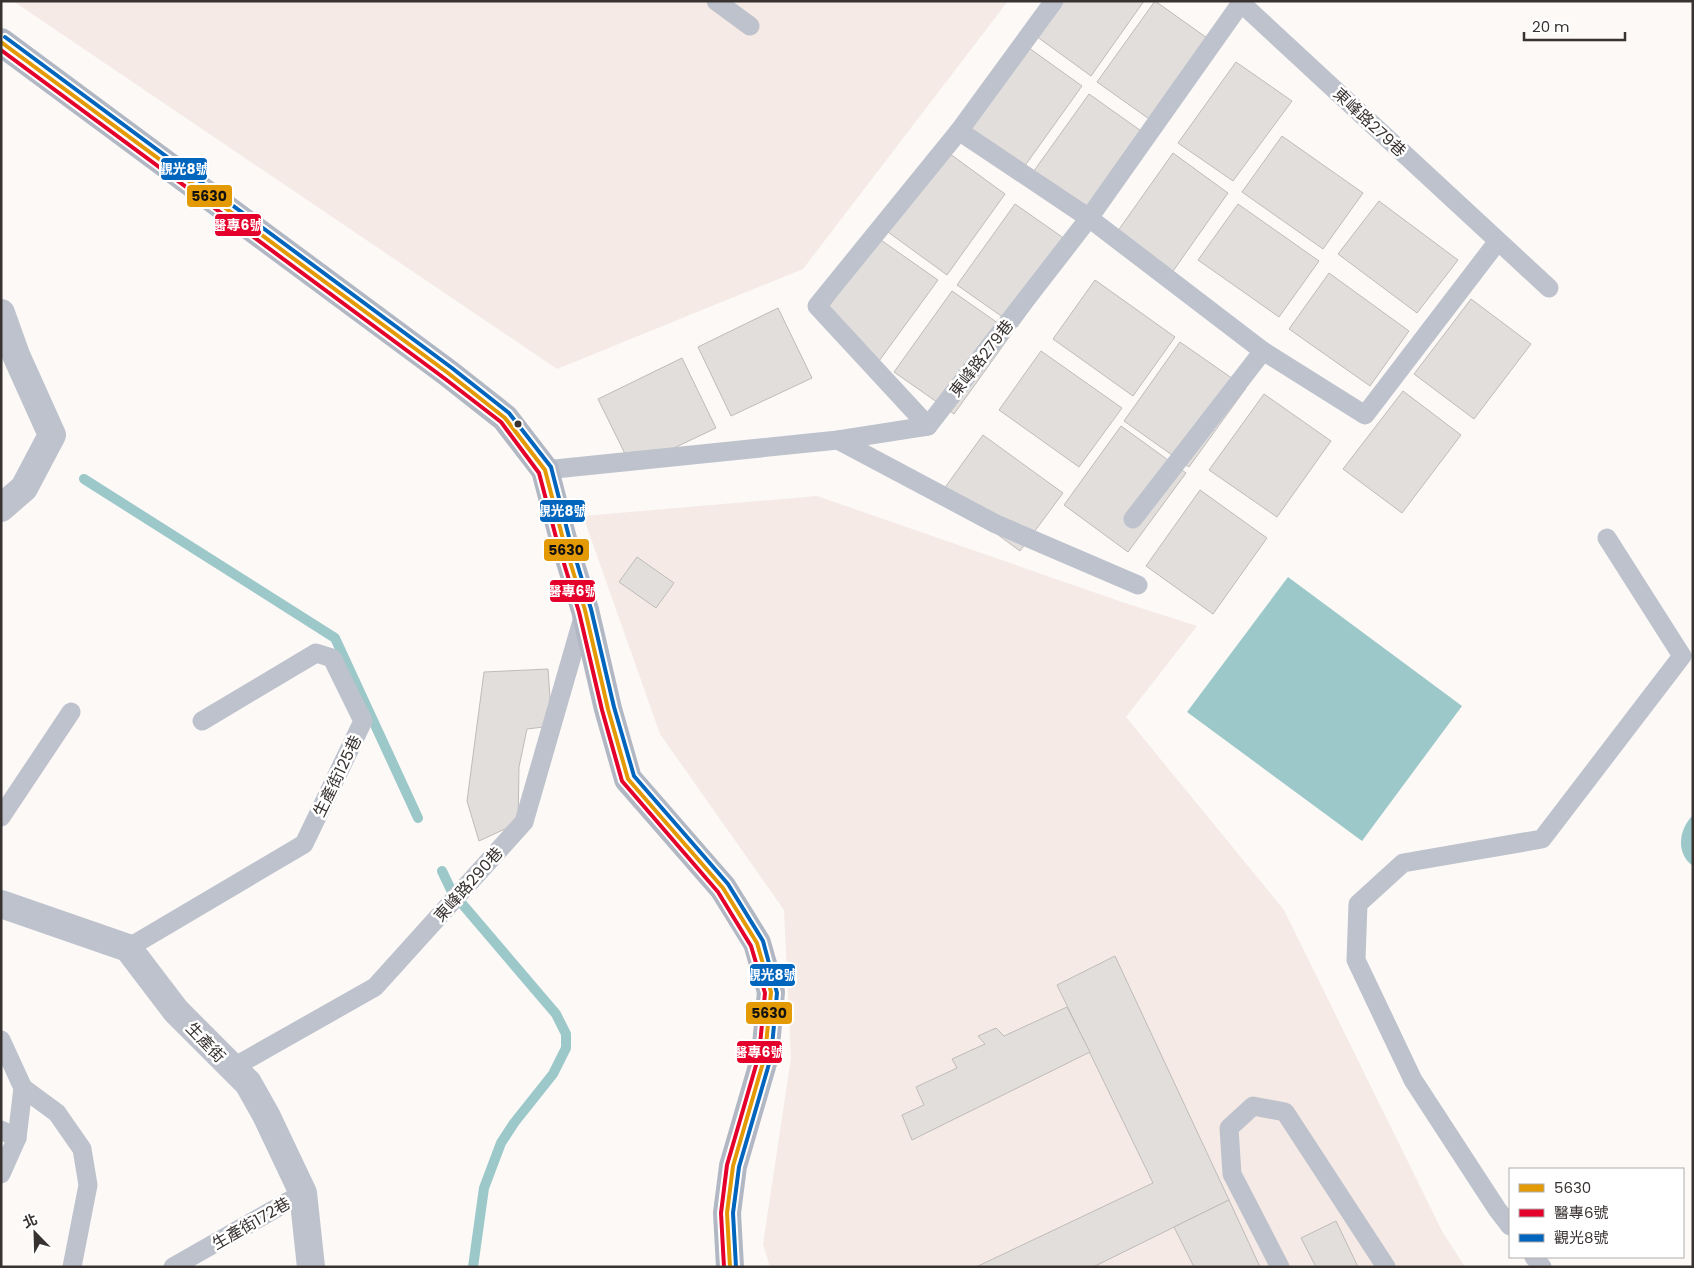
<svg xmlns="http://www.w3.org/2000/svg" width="1694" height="1268" viewBox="0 0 1694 1268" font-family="Poppins,'Noto Sans TC',sans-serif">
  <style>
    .built { fill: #f5eae5 }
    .water { fill: #9cc8c9 }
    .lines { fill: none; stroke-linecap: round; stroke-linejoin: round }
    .stream { stroke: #9cc8c9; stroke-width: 10 }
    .building { fill: #e1dedc; stroke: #bfbbb9 }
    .lane { stroke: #bdc2cc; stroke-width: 19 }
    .street { stroke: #bdc2cc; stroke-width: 28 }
    .secondary { stroke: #b1b7c3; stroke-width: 28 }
    .bus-1-casing { stroke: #fff; stroke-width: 8 }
    .bus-2-casing { stroke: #fff; stroke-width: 8 }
    .bus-3-casing { stroke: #fff; stroke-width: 8 }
    .bus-1 { stroke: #e49a05; stroke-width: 4 }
    .bus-2 { stroke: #e4002b; stroke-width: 4 }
    .bus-3 { stroke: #0065bd; stroke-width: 4 }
    .bus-dot { fill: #383231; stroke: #fff; stroke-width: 2 }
    .labels { text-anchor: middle; stroke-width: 5; stroke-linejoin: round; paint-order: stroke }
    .street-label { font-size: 16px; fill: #383231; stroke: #fff }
    .line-badge { stroke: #fff; stroke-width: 2 }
    .badge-label { font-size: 14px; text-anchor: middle; font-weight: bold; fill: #fff }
    .pale-badge-label { font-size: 14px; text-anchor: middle; font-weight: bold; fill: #111 }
  </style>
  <rect width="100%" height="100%" fill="#fcf9f7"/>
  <!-- built -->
  <g class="built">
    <path d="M 13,1 L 1008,1 L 803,269 L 557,369 Z"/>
    <path d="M 817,496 L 1122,602 L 1197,626 L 1126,717 L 1284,910 L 1442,1231 L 1465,1267 L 770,1267 L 763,1244 L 791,1058 L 784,910 L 660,734 L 583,516 Z"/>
  </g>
  <!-- water -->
  <g class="water">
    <path d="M 1288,577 L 1462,706 L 1362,841 L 1187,712 Z"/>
    <path d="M 1693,815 L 1693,866 C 1675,853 1679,829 1693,815 Z"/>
  </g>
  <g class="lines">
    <!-- stream -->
    <g class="stream">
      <path d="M 84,479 L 335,638 L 418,818"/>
      <path d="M 442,871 L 452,892 L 556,1014 L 566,1034 L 566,1048 L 553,1074 L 514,1123 L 501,1143 L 484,1188 L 473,1267"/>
    </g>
  </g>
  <!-- building -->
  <g class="building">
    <path d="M 1061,1 L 1144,1 L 1091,76 L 1036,36 Z"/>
    <path d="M 1155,1 L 1210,40 L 1152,121 L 1097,82 Z"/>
    <path d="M 1022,43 L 1082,86 L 1024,167 L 964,125 Z"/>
    <path d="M 1236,62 L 1292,101 L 1233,181 L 1178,143 Z"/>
    <path d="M 1089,94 L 1144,133 L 1086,214 L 1031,175 Z"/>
    <path d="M 1282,136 L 1363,193 L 1323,249 L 1242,192 Z"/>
    <path d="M 946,151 L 1005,194 L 947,275 L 888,232 Z"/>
    <path d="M 1173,153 L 1228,193 L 1171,274 L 1115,235 Z"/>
    <path d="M 1379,201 L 1458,260 L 1417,313 L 1338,254 Z"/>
    <path d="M 1015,204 L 1075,246 L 1017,327 L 957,285 Z"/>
    <path d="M 1238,204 L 1319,261 L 1279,317 L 1198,260 Z"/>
    <path d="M 878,238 L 938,280 L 879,361 L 820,319 Z"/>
    <path d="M 1329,273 L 1409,331 L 1370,386 L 1289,329 Z"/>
    <path d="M 1095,280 L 1175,337 L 1133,396 L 1053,339 Z"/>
    <path d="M 952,291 L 1012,333 L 954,414 L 894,372 Z"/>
    <path d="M 1471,299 L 1531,344 L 1474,419 L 1414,374 Z"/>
    <path d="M 778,308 L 812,378 L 731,416 L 698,347 Z"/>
    <path d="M 1180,342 L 1246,388 L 1189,467 L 1124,421 Z"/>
    <path d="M 1041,351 L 1122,408 L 1079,467 L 999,410 Z"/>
    <path d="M 682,358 L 716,428 L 632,468 L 598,399 Z"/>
    <path d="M 1403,391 L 1461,435 L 1402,513 L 1343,469 Z"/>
    <path d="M 1264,394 L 1331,441 L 1277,517 L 1209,470 Z"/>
    <path d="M 1121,426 L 1186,473 L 1128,552 L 1064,505 Z"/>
    <path d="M 983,435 L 1063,493 L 1020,551 L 941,493 Z"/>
    <path d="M 1200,490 L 1267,538 L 1213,614 L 1146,566 Z"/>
    <path d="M 637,557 L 674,583 L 656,608 L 619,582 Z"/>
    <path d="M 548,669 L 552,726 L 527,729 L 519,767 L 518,823 L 479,841 L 467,801 L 484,672 Z"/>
    <path d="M 1115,956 L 1229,1200 L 1093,1267 L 976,1267 L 1153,1183 L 1057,985 Z"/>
    <path d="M 1067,1007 L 1090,1052 L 912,1140 L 902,1115 L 924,1105 L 916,1087 L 957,1068 L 952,1059 L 985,1044 L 978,1036 L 996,1028 L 1004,1036 Z"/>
    <path d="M 1229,1200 L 1260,1267 L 1194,1267 L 1174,1227 Z"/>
    <path d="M 1336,1221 L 1358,1267 L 1316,1267 L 1301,1238 Z"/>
  </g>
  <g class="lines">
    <!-- lane -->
    <g class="lane">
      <path d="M 716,1 L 750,26"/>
      <path d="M 1239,1 L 1549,288"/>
      <path d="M 959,131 L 1089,218 L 1263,351 L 1365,415 L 1498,241"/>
      <path d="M 928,426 L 817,306 L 959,131 L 1054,1"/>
      <path d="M 838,440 L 996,524 L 1138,585"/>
      <path d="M 545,470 L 838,440 L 928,426 L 1089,218 L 1241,3"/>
      <path d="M 1133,519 L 1263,351"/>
      <path d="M 1,817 L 71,712"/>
      <path d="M 128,948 L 304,844 L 363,721 L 332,658 L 316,653 L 202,721"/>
      <path d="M 1,1040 L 23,1088 L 17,1138 L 1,1174"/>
      <path d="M 232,1068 L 375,987 L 524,822 L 584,614"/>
      <path d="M 23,1088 L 57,1113 L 82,1149 L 88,1185 L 72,1267"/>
      <path d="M 1,1130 L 17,1138"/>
      <path d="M 1510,1226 L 1497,1209 L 1413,1080 L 1356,960 L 1358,904 L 1403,863 L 1542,839 L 1682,656 L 1607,538"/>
      <path d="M 1534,1257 L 1542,1267"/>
      <path d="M 173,1267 L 303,1193"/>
      <path d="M 1280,1267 L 1232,1174 L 1229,1128 L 1253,1106 L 1285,1112 L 1386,1267"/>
    </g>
    <!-- street -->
    <g class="street">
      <path d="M 1,313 L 16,355 L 52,435 L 24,488 L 1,508"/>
      <path d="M 1,904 L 128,948 L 176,1011 L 248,1083 L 266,1115 L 303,1193 L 311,1267"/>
    </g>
    <!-- secondary -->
    <path class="secondary" d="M 1,42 L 448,373 L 505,418 L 545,470 L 563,539 L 585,610 L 608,709 L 628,779 L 723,888 L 757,943 L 771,992 L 765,1056 L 733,1166 L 727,1213 L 730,1267"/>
    <defs>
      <path id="bus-1" d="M 1,42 L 448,373 L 505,418 L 545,470 L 563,539 L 585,610 L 608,709 L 628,779 L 723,888 L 757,943 L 771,992 L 765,1056 L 733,1166 L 727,1213 L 730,1267"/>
      <path id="bus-2" d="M 1,50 L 444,378 L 501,422 L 539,473 L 557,541 L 579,612 L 602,710 L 622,781 L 718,892 L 751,946 L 765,993 L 759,1055 L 727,1165 L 721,1213 L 724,1267"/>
      <path id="bus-3" d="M 5,37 L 452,368 L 509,413 L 551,467 L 569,537 L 591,609 L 614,707 L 634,776 L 728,884 L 763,941 L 777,993 L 771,1057 L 739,1167 L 733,1213 L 736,1267"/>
    </defs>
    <!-- bus-1 casing -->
    <use href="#bus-1" class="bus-1-casing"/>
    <!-- bus-2 casing -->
    <use href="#bus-2" class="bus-2-casing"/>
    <!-- bus-3 casing -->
    <use href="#bus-3" class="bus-3-casing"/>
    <!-- bus-1 -->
    <use href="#bus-1" class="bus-1"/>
    <!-- bus-2 -->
    <use href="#bus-2" class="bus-2"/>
    <!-- bus-3 -->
    <use href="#bus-3" class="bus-3"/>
  </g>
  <!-- markers -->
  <circle class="bus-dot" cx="518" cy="424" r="4.5"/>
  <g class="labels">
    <!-- street labels -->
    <g class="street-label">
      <text transform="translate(1370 122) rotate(43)" y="6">東峰路279巷</text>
      <text transform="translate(981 358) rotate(-52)" y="6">東峰路279巷</text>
      <text transform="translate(337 776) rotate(-64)" y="6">生產街125巷</text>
      <text transform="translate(468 884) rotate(-48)" y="6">東峰路290巷</text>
      <text transform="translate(206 1042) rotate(46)" y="6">生產街</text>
      <text transform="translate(251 1223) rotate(-30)" y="6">生產街172巷</text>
    </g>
  </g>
  <g class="line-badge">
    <rect x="160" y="157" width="48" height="24" rx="5" fill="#0065bd"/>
    <rect x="186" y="184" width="47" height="24" rx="5" fill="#e49a05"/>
    <rect x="214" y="213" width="48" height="24" rx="5" fill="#e4002b"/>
    <rect x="539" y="499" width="47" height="24" rx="5" fill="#0065bd"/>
    <rect x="543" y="538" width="47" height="24" rx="5" fill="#e49a05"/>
    <rect x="549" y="579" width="47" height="24" rx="5" fill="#e4002b"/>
    <rect x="749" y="963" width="47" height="24" rx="5" fill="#0065bd"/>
    <rect x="745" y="1001" width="48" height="24" rx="5" fill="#e49a05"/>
    <rect x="736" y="1040" width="47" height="24" rx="5" fill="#e4002b"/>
  </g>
  <g class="badge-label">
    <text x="184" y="174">觀光8號</text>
    <text x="238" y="230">醫專6號</text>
    <text x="562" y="516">觀光8號</text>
    <text x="573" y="596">醫專6號</text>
    <text x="772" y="980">觀光8號</text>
    <text x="759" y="1057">醫專6號</text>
  </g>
  <g class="pale-badge-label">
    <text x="209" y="201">5630</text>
    <text x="566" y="555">5630</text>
    <text x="769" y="1018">5630</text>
  </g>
  <!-- border -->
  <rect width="1694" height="1268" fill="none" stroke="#383231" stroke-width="5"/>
  <!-- legend -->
  <rect x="1509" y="1168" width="175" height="90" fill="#ffffff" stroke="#afadad"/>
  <rect x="1519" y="1184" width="25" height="8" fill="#e49a05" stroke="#afadad"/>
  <text x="1554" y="1193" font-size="15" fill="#383231">5630</text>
  <rect x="1519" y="1209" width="25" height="8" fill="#e4002b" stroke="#afadad"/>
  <text x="1554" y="1218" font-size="15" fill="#383231">醫專6號</text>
  <rect x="1519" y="1234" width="25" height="8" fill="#0065bd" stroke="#afadad"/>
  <text x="1554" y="1243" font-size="15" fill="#383231">觀光8號</text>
  <!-- north arrow -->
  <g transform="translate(35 1233) rotate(337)" stroke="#ffffff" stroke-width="4" paint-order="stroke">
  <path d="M0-4L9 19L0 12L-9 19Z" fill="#383231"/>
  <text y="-8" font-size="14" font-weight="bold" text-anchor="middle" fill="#383231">北</text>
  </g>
  <!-- scale -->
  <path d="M1524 32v8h101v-8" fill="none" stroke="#383231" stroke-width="2.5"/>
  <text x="1532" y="32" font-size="15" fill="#383231" stroke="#ffffff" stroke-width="4" paint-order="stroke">20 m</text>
</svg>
